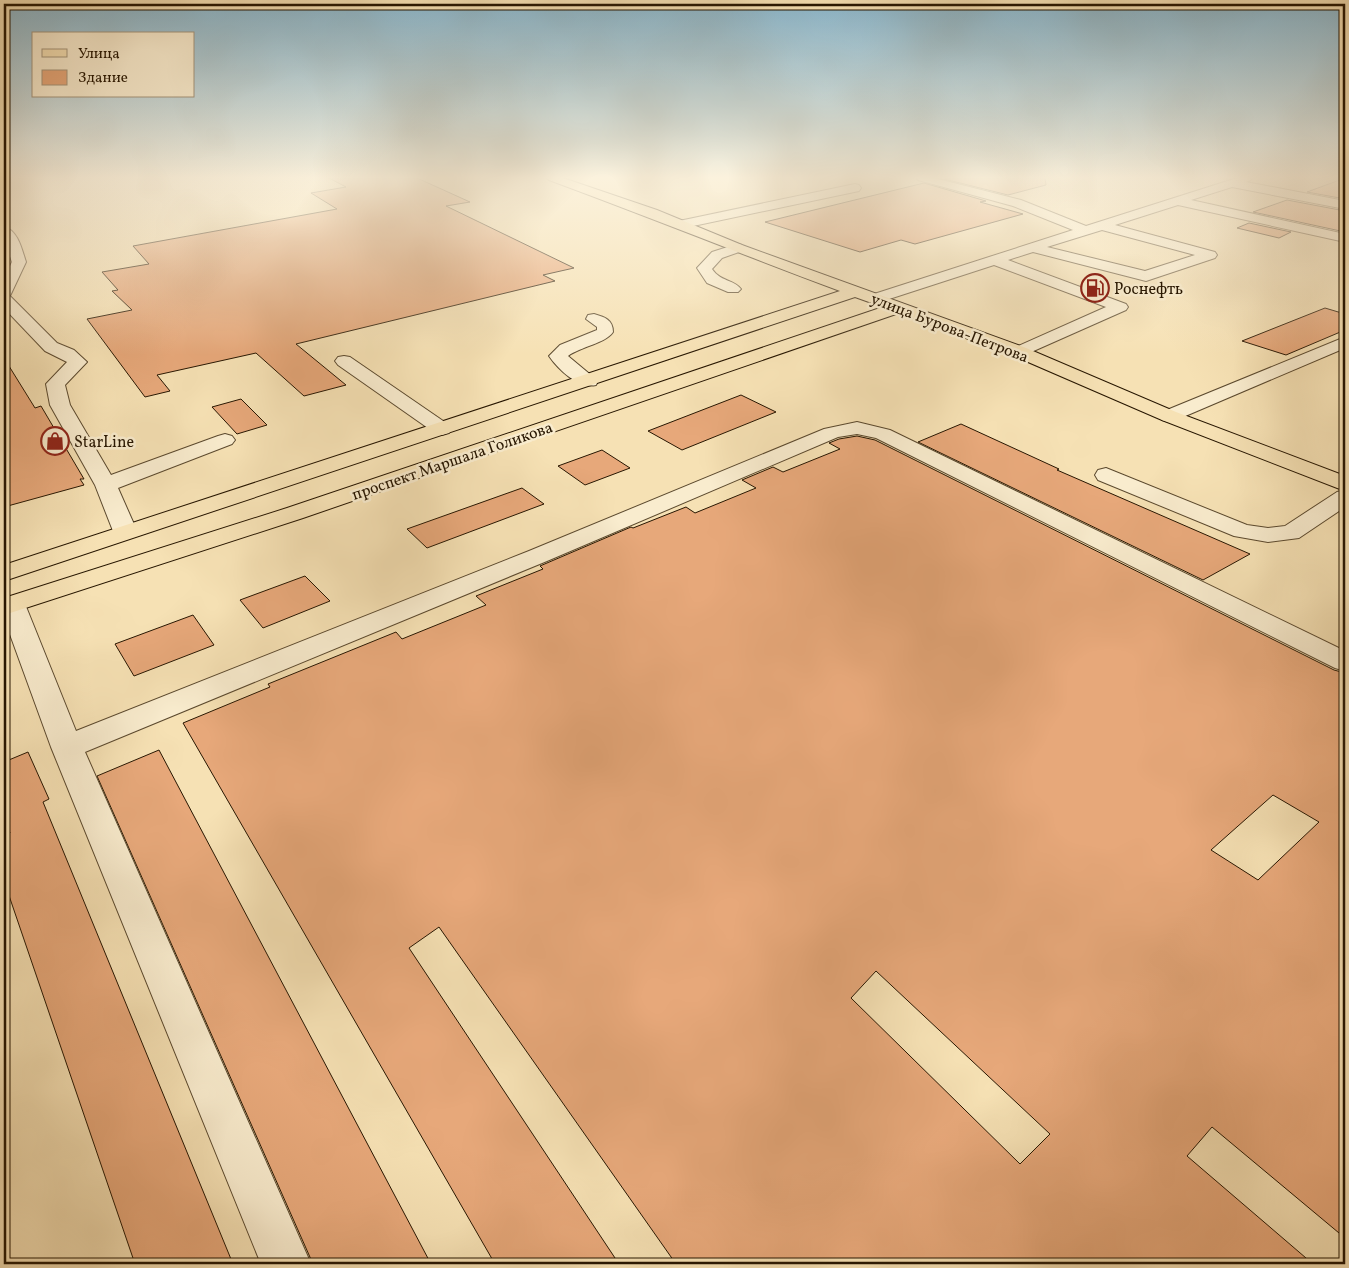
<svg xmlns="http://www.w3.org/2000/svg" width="1349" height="1268" viewBox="0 0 1349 1268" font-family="Vollkorn,serif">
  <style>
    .building { fill: #e7a87a; stroke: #271601; fill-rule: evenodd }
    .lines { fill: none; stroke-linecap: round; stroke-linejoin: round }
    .minor-casing { stroke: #5b492e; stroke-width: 2 }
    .major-casing { stroke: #271601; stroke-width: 2 }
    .minor { fill: #f9ecce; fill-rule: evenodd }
    .major { fill: #f6e1b4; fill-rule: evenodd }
    .labels { text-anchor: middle; stroke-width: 5; stroke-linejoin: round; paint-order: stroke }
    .far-poi-label { font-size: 16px; fill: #271601; stroke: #f9ecce; text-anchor: start }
    .far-street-label { font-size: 16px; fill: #271601; stroke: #f9ecce }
  </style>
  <rect width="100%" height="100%" fill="#f6e1b4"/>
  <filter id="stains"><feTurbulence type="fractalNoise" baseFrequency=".004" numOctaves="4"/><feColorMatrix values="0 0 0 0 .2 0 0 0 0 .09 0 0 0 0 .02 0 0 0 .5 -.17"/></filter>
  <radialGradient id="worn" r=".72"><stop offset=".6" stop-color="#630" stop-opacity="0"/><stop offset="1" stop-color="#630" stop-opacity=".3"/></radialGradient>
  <!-- building -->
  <g class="building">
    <path d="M 329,178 L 417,178 L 470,202 L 446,206 L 574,268 L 543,275 L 555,281 L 296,344 L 346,385 L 304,396 L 256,353 L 157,375 L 170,391 L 145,397 L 87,319 L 132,310 L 112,291 L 118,290 L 102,272 L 149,264 L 133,246 L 337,209 L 311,193 L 346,187 Z"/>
    <path d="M 948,178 L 1045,178 L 1046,185 L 1008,195 L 944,179 Z"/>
    <path d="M 1345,178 L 1345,199 L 1307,192 Z"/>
    <path d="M 924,183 L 986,201 L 980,202 L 1023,214 L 915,244 L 901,240 L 860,252 L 765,222 Z"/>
    <path d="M 1287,200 L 1345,211 L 1345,232 L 1253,212 Z"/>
    <path d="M 1249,223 L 1291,232 L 1279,238 L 1237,228 Z"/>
    <path d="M 1325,308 L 1345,314 L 1345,330 L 1286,355 L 1242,341 Z"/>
    <path d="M 4,358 L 35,408 L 41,406 L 84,479 L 80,479 L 84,485 L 4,507 Z"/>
    <path d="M 741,395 L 776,412 L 682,450 L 648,431 Z"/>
    <path d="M 241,399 L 267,425 L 237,434 L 212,407 Z"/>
    <path d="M 961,424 L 1059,469 L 1057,470 L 1250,554 L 1203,580 L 918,442 Z"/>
    <path d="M 857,436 L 875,440 L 1334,670 L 1345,673 L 1345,1238 L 1212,1127 L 1187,1156 L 1313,1264 L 676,1264 L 439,927 L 409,948 L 619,1264 L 495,1264 L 183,723 L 270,687 L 268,684 L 396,632 L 402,639 L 486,605 L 476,596 L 543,569 L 540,566 L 631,527 L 633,528 L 686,507 L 695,513 L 756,488 L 742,480 L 773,467 L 783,472 L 840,449 L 829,443 L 839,439 ZM 1273,795 L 1319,822 L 1258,880 L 1211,850 ZM 876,971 L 1050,1134 L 1020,1164 L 851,998 Z"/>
    <path d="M 602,450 L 630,468 L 585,485 L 558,466 Z"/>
    <path d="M 522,488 L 544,504 L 427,548 L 407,529 Z"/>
    <path d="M 305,576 L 330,601 L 263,628 L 240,600 Z"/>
    <path d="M 193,615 L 214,645 L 134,676 L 115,644 Z"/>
    <path d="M 159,750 L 431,1264 L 313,1264 L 97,776 Z"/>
    <path d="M 28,752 L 49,799 L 43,802 L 233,1264 L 135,1264 L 4,881 L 4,836 L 10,833 L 4,816 L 4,762 Z"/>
  </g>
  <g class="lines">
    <defs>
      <g id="minor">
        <path d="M 917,178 L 934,178 L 1021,200 L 1086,226 L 1237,178 L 1252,178 L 1251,180 L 1246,182 L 1345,201 L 1345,209 L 1232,187 L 1191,200 L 1345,234 L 1345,242 L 1178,205 L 1115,225 L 1215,252 L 1217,255 L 1215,258 L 1146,281 L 1033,252 L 1008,260 L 1126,304 L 1128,307 L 1126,310 L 1020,357 L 1014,356 L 1011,352 L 1014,348 L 1106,307 L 994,265 L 883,301 L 871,301 L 869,298 L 871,295 L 1073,230 L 1013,206 L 918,180 ZM 1102,230 L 1195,255 L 1145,271 L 1047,247 Z"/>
        <path d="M 855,184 L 859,185 L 861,188 L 859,191 L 679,229 L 672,225 L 679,221 Z"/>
        <path d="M 4,227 C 18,230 22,250 26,262 L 10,296 L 57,343 L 74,350 L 87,362 L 65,385 L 70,405 L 111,475 L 218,436 L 225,434 L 232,436 L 235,440 L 232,444 L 118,488 L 137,531 L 133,536 L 125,538 L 117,536 L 113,531 L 95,485 L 50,405 L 46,384 L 67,362 L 45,351 L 4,308 L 4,278 L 12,262 L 4,240 Z"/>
        <path d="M 737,244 L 742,245 L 744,248 L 742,251 L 722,258 L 712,269 C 721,282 733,279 741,289 L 738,292 L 728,292 L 707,283 L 697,268 L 712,252 Z"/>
        <path d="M 594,314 C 605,317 613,320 613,332 C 606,343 580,347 568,356 L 598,381 L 596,385 C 578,389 558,369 549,356 L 560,345 L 597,330 L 597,327 L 586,319 L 588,315 Z"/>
        <path d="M 1345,337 L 1345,348 L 1176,420 L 1169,422 L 1162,420 L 1159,416 L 1162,412 Z"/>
        <path d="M 344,356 L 350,357 L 449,425 L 452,429 L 449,433 L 442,435 L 435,433 L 338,365 L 335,361 L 338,357 Z"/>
        <path d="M 857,422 L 890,430 L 1345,651 L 1345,671 L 1335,668 L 876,438 L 857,434 L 838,437 L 547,561 L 85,752 L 311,1264 L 261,1264 L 51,747 L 4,618 L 4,598 L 12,596 L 21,598 L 25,604 L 76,731 L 529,551 L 824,429 Z"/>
        <path d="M 1106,468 L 1247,525 L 1268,528 L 1285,526 L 1337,492 L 1345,490 L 1345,507 L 1299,538 L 1268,542 L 1234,536 L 1098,480 L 1095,475 L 1098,470 Z"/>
      </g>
      <path id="major" d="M 547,178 L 563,178 L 657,210 L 742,245 L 1026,348 L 1176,412 L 1345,476 L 1345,491 L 1162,420 L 1014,356 L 899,313 L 303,518 L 4,615 L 4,598 L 287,508 L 883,307 L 855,297 L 4,581 L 4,565 L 840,291 C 743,255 647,216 549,180 Z"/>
    </defs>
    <!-- minor casing -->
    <use href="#minor" class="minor-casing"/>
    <!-- major casing -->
    <use href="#major" class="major-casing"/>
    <!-- minor -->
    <use href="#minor" class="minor"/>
    <!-- major -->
    <use href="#major" class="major"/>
  </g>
  <!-- sky -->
  <linearGradient id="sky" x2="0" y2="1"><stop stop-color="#8ab8cf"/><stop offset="0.5" stop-color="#fbf2dd"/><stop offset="1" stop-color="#fbf2dd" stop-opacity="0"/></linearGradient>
  <rect width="1349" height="355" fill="url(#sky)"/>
  <!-- icons -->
  <defs>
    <symbol id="fuel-ring" viewBox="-11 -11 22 22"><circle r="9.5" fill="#f9ecce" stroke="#8f2418" stroke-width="1.5"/><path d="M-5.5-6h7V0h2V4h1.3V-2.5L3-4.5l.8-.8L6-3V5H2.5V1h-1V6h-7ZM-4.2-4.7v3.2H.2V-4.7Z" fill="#8f2418"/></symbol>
    <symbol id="shop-ring" viewBox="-11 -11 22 22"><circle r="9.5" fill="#f9ecce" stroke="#8f2418" stroke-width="1.5"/><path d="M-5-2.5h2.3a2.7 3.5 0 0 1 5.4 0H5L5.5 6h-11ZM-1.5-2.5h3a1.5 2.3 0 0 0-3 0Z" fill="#8f2418"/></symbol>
  </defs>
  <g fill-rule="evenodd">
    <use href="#fuel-ring" x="1079" y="272" width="32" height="32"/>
    <use href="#shop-ring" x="39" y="425" width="32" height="32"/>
  </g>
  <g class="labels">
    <!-- far-poi labels -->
    <g class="far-poi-label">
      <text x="1114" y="294">Роснефть</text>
      <text x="74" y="447">StarLine</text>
    </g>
    <!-- far-street labels -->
    <g class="far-street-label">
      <text transform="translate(950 327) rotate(21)" y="6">улица Бурова-Петрова</text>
      <text transform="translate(452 460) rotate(-19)" y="6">проспект Маршала Голикова</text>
    </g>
  </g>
  <!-- margin -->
  <rect width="1349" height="1268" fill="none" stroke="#f6e1b4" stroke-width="20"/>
  <rect x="5" y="5" width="1339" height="1258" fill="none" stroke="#271601" stroke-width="2.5"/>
  <rect x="10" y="10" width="1329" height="1248" fill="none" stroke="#271601"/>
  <!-- legend -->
  <rect x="32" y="32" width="162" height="65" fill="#f9ecce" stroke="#a5967c"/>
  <rect x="42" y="49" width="25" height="8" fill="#f6e1b4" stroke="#a5967c"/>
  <text x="78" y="58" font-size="15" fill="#271601">Улица</text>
  <rect x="42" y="70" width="25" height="15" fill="#e7a87a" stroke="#a5967c"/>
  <text x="78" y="82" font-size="15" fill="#271601">Здание</text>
  <rect width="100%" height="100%" filter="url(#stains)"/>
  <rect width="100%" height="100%" fill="url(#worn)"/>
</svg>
